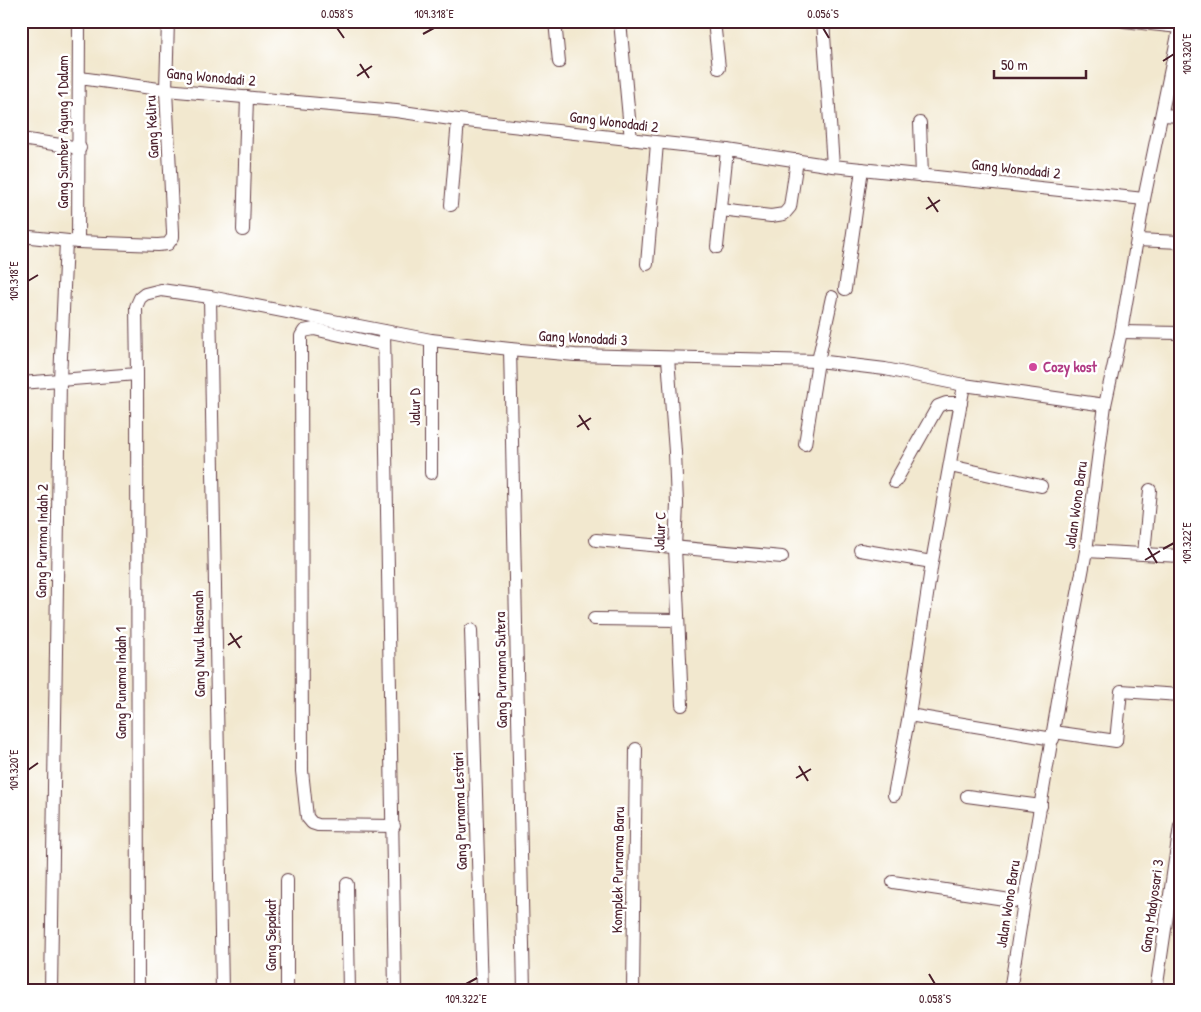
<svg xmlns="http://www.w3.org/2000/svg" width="1201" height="1012" viewBox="0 0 1201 1012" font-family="'Patrick Hand',sans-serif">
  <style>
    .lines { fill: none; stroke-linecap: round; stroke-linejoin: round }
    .minor-casing { stroke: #633d44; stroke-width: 14 }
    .minor { stroke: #fff; stroke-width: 12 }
    .ticks { fill: none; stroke: #4a1f2b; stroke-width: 2 }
    .hotel-dot { fill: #d1479c; stroke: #fff; stroke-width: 2 }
    .labels { text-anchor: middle; stroke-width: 5; stroke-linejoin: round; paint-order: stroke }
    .street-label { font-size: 15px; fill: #4a1f2b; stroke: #fff }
    .hotel-label { font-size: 15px; font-weight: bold; fill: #b23c85; stroke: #fff; text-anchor: start }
    .neatline { fill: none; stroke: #4a1f2b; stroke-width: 2 }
    .ticks-label { font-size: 12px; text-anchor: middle; fill: #4a1f2b }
  </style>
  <rect width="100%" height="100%" fill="#fff"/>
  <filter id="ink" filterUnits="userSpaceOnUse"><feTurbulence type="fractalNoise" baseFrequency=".02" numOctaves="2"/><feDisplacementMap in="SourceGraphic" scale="10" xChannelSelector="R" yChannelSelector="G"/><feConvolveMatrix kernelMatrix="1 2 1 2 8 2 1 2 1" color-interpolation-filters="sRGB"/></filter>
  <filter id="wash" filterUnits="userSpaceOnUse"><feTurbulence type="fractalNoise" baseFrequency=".0096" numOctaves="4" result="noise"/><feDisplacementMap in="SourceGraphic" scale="20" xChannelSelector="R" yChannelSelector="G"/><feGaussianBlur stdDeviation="1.12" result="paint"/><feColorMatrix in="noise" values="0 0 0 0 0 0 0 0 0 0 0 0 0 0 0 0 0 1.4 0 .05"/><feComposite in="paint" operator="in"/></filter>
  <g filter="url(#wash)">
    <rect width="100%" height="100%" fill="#f2e8cf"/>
  </g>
  <g filter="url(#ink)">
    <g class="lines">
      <defs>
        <g id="minor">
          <path d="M 555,21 L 559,62"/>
          <path d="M 620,21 L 631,140"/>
          <path d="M 714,21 L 719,68"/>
          <path d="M 823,21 L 833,166"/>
          <path d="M 1124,21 L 1179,27"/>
          <path d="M 80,78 L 166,90 L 396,111 L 458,120 L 727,150 L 833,166 L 1144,199"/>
          <path d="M 1162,115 L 1180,116"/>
          <path d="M 920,123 L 922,176"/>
          <path d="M 21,139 L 80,148"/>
          <path d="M 451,205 L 458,120"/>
          <path d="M 721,210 L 771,216 L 784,214 L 790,207 L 797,160"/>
          <path d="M 243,230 L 247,97"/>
          <path d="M 21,236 L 78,242 L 158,245 L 168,244 L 173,237 L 173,232 L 166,90 L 168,21"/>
          <path d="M 1137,240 L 1180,242"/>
          <path d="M 78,242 L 79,21"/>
          <path d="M 717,247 L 727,150"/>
          <path d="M 647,264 L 657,143"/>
          <path d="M 845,289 L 862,169"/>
          <path d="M 210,297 L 222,991"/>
          <path d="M 384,331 L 395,991"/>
          <path d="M 1121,332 L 1180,333"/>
          <path d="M 431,340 L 431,473"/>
          <path d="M 384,345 L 314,329 L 304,331 L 301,336 L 302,771 L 307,817 L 312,823 L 318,825 L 394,826"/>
          <path d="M 510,349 L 524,991"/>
          <path d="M 668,358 L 675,452 L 677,504 L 675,547 L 682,705"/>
          <path d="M 21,383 L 137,374"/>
          <path d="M 805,444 L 818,361 L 832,297"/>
          <path d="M 950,466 L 1041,486"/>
          <path d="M 895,482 L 938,406 L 946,403 L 961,403"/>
          <path d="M 596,540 L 782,557"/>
          <path d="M 860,550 L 932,562"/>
          <path d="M 1086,551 L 1180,556"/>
          <path d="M 1144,554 L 1150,490"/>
          <path d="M 594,619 L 678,620"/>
          <path d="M 471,630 L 482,991"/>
          <path d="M 909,715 L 1053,739"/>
          <path d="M 1054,732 L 1116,741 L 1121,691 L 1180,695"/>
          <path d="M 894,795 L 909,715 L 932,562 L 964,385"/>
          <path d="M 967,796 L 1041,806"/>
          <path d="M 287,880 L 287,991"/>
          <path d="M 893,882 L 1024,902"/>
          <path d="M 347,884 L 349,991"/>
          <path d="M 51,991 L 60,380 L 66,241"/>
          <path d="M 138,991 L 137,374 L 136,307 L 140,298 L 145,294 L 161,290 L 210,297 L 431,340 L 510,349 L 575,355 L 818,361 L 885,369 L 964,385 L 1105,405"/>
          <path d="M 633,991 L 636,749"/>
          <path d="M 1010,991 L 1024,902 L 1061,684 L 1086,551 L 1105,405 L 1121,332 L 1144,199 L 1180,25"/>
          <path d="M 1156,991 L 1180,826"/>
        </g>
      </defs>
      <!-- minor casing -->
      <use href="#minor" class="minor-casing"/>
      <!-- minor -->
      <use href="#minor" class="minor"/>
    </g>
  </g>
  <!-- ticks -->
  <path class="ticks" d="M 337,28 L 344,38M 823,28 L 829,38M 423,34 L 434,28M 1163,61 L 1174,54M 360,64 L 369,78M 357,76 L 372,66M 928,197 L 938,212M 926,209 L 940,200M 28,281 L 38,275M 579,415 L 589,430M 577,427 L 591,418M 1148,548 L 1157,563M 1163,549 L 1174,543M 1145,560 L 1160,551M 230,633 L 240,648M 228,645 L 242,636M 799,766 L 808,781M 28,770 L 38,763M 796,778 L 811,769M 929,974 L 935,984M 466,984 L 477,978"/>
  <!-- markers -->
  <circle class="hotel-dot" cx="1033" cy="367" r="5"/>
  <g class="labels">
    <!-- street labels -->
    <g class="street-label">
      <text transform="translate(211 77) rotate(5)" y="5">Gang Wonodadi 2</text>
      <text transform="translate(614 122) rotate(7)" y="5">Gang Wonodadi 2</text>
      <text transform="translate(152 127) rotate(-93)" y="5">Gang Keliru</text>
      <text transform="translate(63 132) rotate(-90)" y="5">Gang Sumber Agung 1 Dalam</text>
      <text transform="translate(1016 169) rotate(6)" y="5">Gang Wonodadi 2</text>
      <text transform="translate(583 338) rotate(3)" y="5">Gang Wonodadi 3</text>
      <text transform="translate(415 407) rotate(-90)" y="5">Jalur D</text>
      <text transform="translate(1076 505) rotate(-82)" y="5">Jalan Wono Baru</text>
      <text transform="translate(660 531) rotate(-88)" y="5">Jalur C</text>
      <text transform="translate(42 541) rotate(-89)" y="5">Gang Purnma Indah 2</text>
      <text transform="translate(199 644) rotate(-91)" y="5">Gang Nurul Hasanah</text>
      <text transform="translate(501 670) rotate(-91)" y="5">Gang Purnama Sutera</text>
      <text transform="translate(121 683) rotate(-90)" y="5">Gang Punama Indah 1</text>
      <text transform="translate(460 811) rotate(-92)" y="5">Gang Purnama Lestari</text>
      <text transform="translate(618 870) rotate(-89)" y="5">Komplek Purnama Baru</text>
      <text transform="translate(1008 904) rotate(-81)" y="5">Jalan Wono Baru</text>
      <text transform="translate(1152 906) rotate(-82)" y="5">Gang Madyosari 3</text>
      <text transform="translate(271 935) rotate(-90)" y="5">Gang Sepakat</text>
    </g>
    <!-- hotel labels -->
    <g class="hotel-label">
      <text x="1043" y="372">Cozy kost</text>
    </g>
  </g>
  <!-- margin -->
  <rect width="1201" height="1012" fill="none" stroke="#fff" stroke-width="55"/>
  <!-- scale -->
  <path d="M994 70v8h92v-8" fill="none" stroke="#4a1f2b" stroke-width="2.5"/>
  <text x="1001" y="70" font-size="15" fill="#4a1f2b" stroke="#ffffff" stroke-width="4" paint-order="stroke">50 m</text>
  <rect x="28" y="28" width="1146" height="956" class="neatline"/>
  <g class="ticks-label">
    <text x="337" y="18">0.058°S</text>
    <text x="434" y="18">109.318°E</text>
    <text x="823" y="18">0.056°S</text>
    <text transform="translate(1187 54) rotate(-90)" y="4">109.320°E</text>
    <text transform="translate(14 281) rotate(-90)" y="4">109.318°E</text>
    <text transform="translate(1187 543) rotate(-90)" y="4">109.322°E</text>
    <text transform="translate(14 770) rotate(-90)" y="4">109.320°E</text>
    <text x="466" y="1003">109.322°E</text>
    <text x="935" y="1003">0.058°S</text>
  </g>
</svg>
